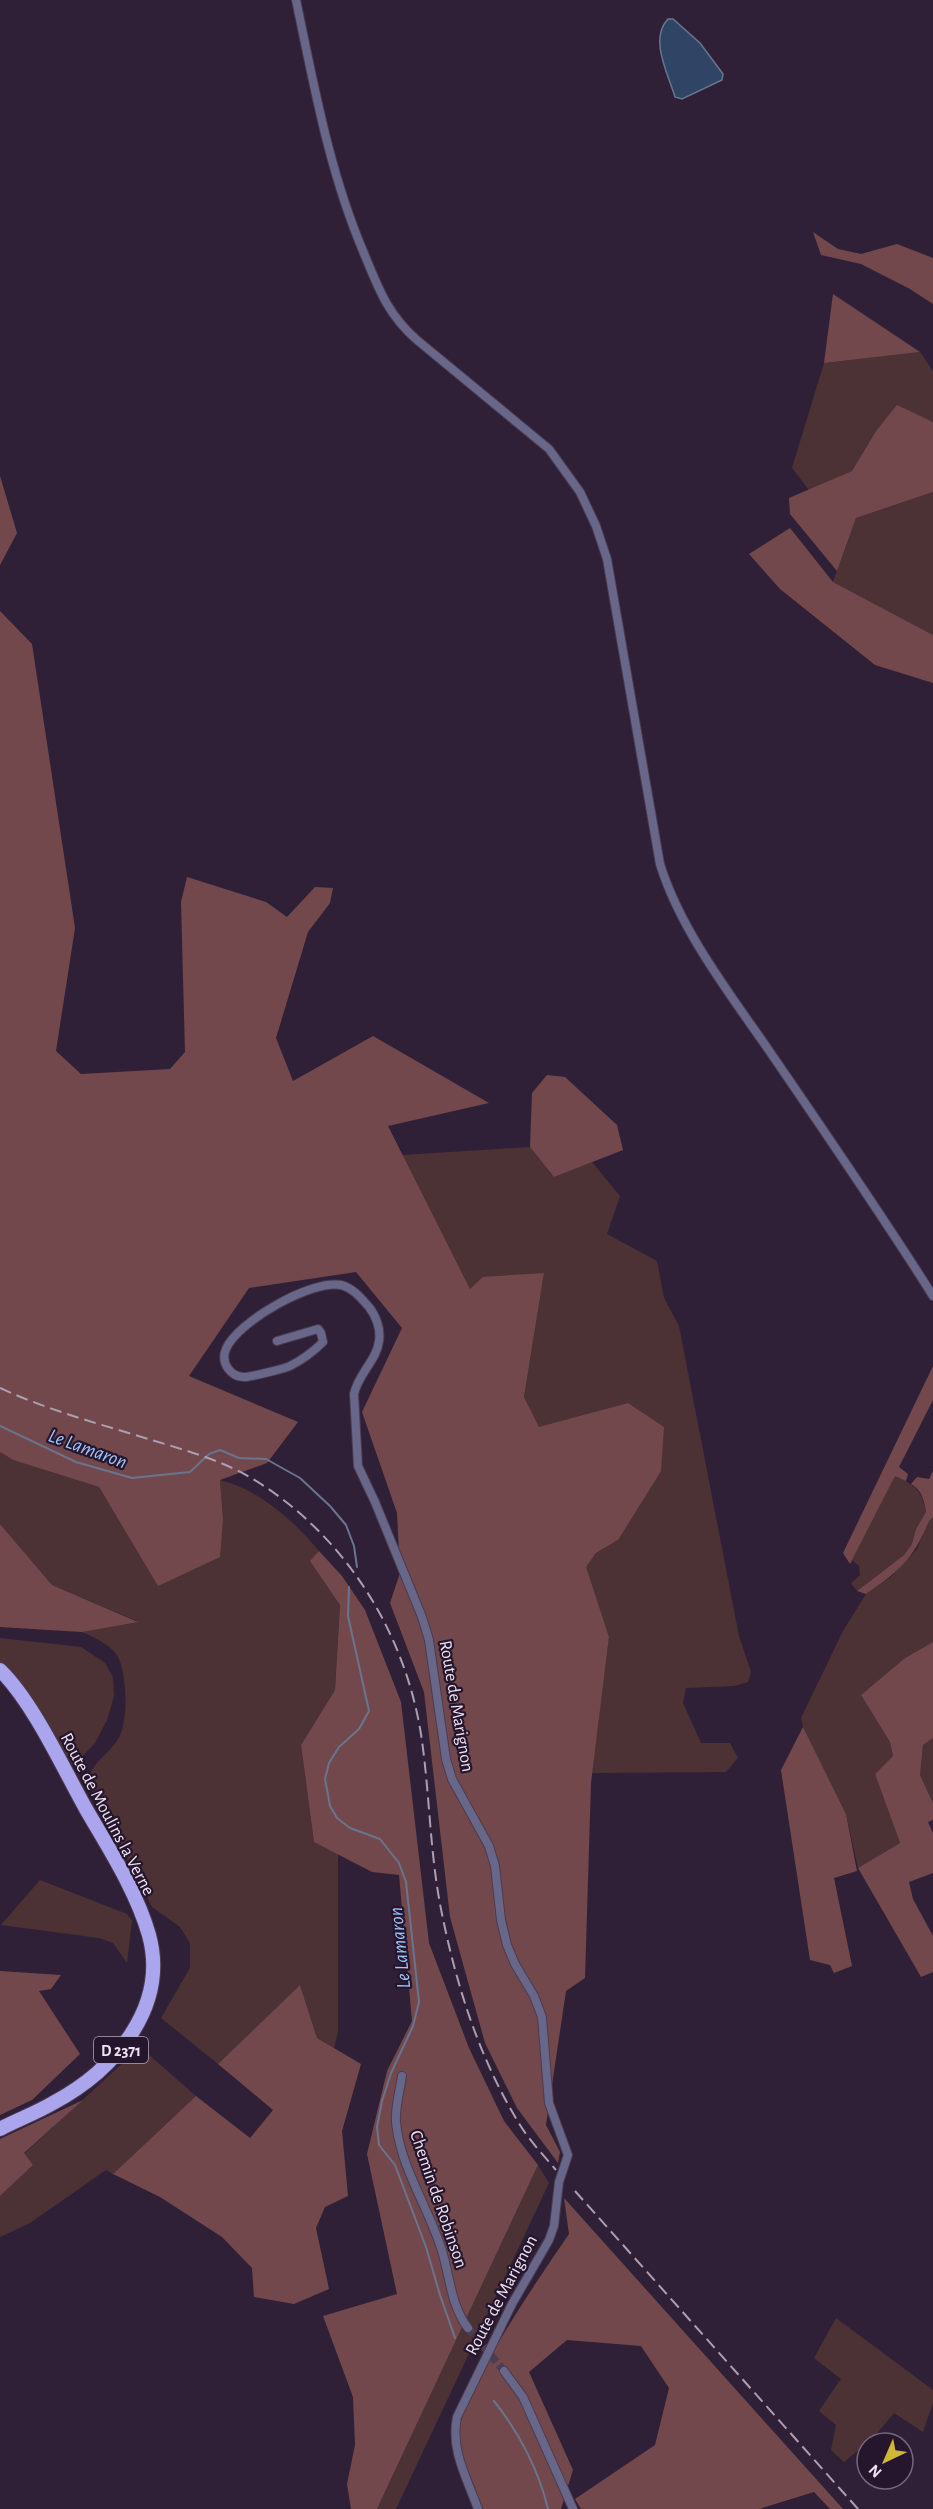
<svg xmlns="http://www.w3.org/2000/svg" width="933" height="2509" viewBox="0 0 933 2509" font-family="'Alegreya Sans',sans-serif">
  <style>
    .green { fill: #4c3234 }
    .forest { fill: #73484c }
    .water { fill: #304565; stroke: #69748f; stroke-width: 1.5 }
    .lines { fill: none; stroke-linecap: round; stroke-linejoin: round }
    .stream { stroke: #69748f; stroke-width: 2 }
    .street-tunnel { stroke: #4c3d53; stroke-width: 8; stroke-dasharray: 8 4; stroke-linecap: butt }
    .street-casing { stroke: #4a3b51; stroke-width: 10 }
    .primary-casing { stroke: #4a3b51; stroke-width: 16 }
    .street { stroke: #686789; stroke-width: 8 }
    .primary { stroke: #aaa5ed; stroke-width: 14 }
    .rail { stroke: #ab9fb1; stroke-width: 2; stroke-dasharray: 12 6; stroke-linecap: butt }
    .labels { text-anchor: middle; stroke-width: 4.5; stroke-linejoin: round; paint-order: stroke }
    .shield { fill: #26162d; stroke: #b1a5b7; stroke-width: 1.5 }
    .shield-label { font-size: 16px; font-weight: bold; fill: #ede2f2 }
    .street-label { font-size: 18px; fill: #ede2f2; stroke: #26162d }
    .water-label { font-size: 20px; font-style: italic; fill: #9ec4fd; stroke: #26162d }
  </style>
  <rect width="100%" height="100%" fill="#302037"/>
  <!-- green -->
  <g class="green">
    <path d="M 920,352 L 933,371 L 933,422 L 897,406 L 876,431 L 852,471 L 809,490 L 792,468 L 824,363 Z"/>
    <path d="M 933,492 L 933,635 L 833,582 L 856,518 Z"/>
    <path d="M 530,1147 L 554,1177 L 592,1162 L 620,1196 L 607,1234 L 657,1261 L 664,1298 L 679,1326 L 739,1636 L 751,1672 L 748,1682 L 734,1686 L 686,1688 L 683,1703 L 701,1743 L 730,1743 L 738,1758 L 726,1772 L 592,1773 L 609,1637 L 585,1567 L 596,1553 L 618,1540 L 628,1403 L 539,1428 L 524,1397 L 544,1273 L 470,1289 L 402,1155 Z"/>
    <path d="M 0,1452 L 13,1460 L 99,1487 L 158,1585 L 223,1519 L 220,1480 C 260,1490 294,1521 319,1551 L 311,1561 L 340,1605 L 335,1690 L 301,1745 L 314,1842 L 338,1854 L 338,2032 L 334,2048 L 317,2038 L 300,1985 L 218,2064 L 161,2018 L 190,1968 L 190,1943 L 180,1927 L 152,1907 L 87,1781 C 95,1759 105,1758 117,1741 C 129,1724 127,1678 119,1659 C 114,1646 95,1638 82,1632 L 137,1621 L 52,1585 L 0,1524 Z"/>
    <path d="M 895,1475 C 916,1487 921,1488 926,1512 L 916,1529 L 912,1544 L 904,1555 L 857,1591 L 851,1583 L 860,1575 L 859,1566 L 852,1560 Z"/>
    <path d="M 933,1517 L 933,1642 L 905,1658 L 861,1695 L 890,1742 L 893,1756 L 875,1774 L 900,1843 L 858,1868 L 846,1814 L 803,1727 L 801,1718 L 843,1631 L 866,1594 L 892,1576 L 917,1549 L 929,1520 Z"/>
    <path d="M 0,1638 L 81,1647 L 105,1663 L 113,1677 L 114,1696 L 107,1720 L 95,1743 L 73,1766 L 28,1692 L 14,1675 L 0,1662 Z"/>
    <path d="M 933,1738 L 933,1803 L 920,1775 L 923,1745 Z"/>
    <path d="M 40,1880 L 127,1914 L 132,1921 L 127,1963 L 113,1943 L 99,1938 L 1,1925 Z"/>
    <path d="M 140,2047 L 196,2096 L 113,2174 L 106,2170 L 30,2223 L 0,2237 L 0,2196 L 33,2165 L 24,2154 Z"/>
    <path d="M 538,2165 L 549,2183 L 396,2509 L 377,2509 Z"/>
    <path d="M 836,2318 L 933,2390 L 933,2402 L 923,2432 L 894,2413 L 873,2438 L 844,2462 L 831,2450 L 836,2425 L 819,2411 L 841,2379 L 814,2358 Z"/>
  </g>
  <!-- forest -->
  <g class="forest">
    <path d="M 813,232 L 838,249 L 861,254 L 897,244 L 933,258 L 933,304 L 910,289 L 861,264 L 821,255 Z"/>
    <path d="M 833,294 L 920,352 L 824,363 Z"/>
    <path d="M 897,405 L 933,422 L 933,492 L 856,518 L 837,571 L 790,514 L 789,498 L 852,471 L 876,431 Z"/>
    <path d="M 0,476 L 17,533 L 0,565 Z"/>
    <path d="M 790,528 L 833,582 L 933,635 L 933,683 L 875,665 L 780,589 L 749,554 Z"/>
    <path d="M 0,611 L 32,644 L 75,928 L 56,1051 L 81,1074 L 170,1069 L 185,1052 L 181,902 L 187,877 L 266,902 L 287,917 L 315,887 L 333,888 L 330,903 L 308,932 L 276,1038 L 293,1081 L 373,1036 L 489,1103 L 388,1126 L 470,1289 L 483,1277 L 544,1273 L 524,1397 L 539,1427 L 628,1403 L 664,1427 L 661,1471 L 618,1540 L 596,1553 L 586,1567 L 609,1637 L 591,1783 L 585,1978 L 566,1991 L 546,2125 L 560,2152 L 558,2163 L 517,2108 L 485,2043 L 450,1917 L 424,1692 L 390,1603 L 400,1573 L 397,1513 L 362,1412 L 402,1328 L 356,1272 L 249,1288 L 189,1376 L 298,1422 L 267,1463 L 220,1480 L 223,1519 L 220,1557 L 158,1586 L 99,1487 L 13,1460 L 0,1452 Z"/>
    <path d="M 547,1075 L 565,1077 L 617,1125 L 623,1150 L 554,1177 L 530,1147 L 532,1093 Z"/>
    <path d="M 933,1366 L 933,1400 L 899,1467 L 908,1474 L 906,1481 L 895,1476 L 850,1564 L 843,1553 Z"/>
    <path d="M 933,1471 L 933,1517 L 929,1521 C 913,1559 901,1570 866,1594 L 857,1591 L 904,1555 L 912,1544 L 916,1529 L 926,1512 C 924,1500 922,1490 911,1484 L 917,1477 L 929,1479 Z"/>
    <path d="M 0,1524 L 52,1585 L 138,1622 L 82,1632 L 0,1627 Z"/>
    <path d="M 319,1551 L 342,1576 L 365,1610 L 401,1702 L 429,1943 L 469,2048 L 504,2121 L 538,2165 L 377,2509 L 351,2509 L 347,2484 L 355,2445 L 353,2397 L 323,2316 L 397,2294 L 367,2154 L 387,2071 L 412,2021 L 399,1875 L 372,1872 L 314,1842 L 301,1745 L 335,1690 L 340,1605 L 310,1561 Z"/>
    <path d="M 933,1642 L 933,1738 L 923,1745 L 920,1775 L 933,1803 L 933,1820 L 928,1822 L 933,1833 L 933,1873 L 909,1882 L 913,1899 L 933,1936 L 933,1972 L 921,1977 L 858,1868 L 900,1843 L 875,1774 L 893,1756 L 890,1742 L 861,1695 L 905,1658 Z"/>
    <path d="M 803,1727 L 846,1814 L 857,1871 L 834,1878 L 852,1966 L 834,1973 L 830,1965 L 810,1960 L 781,1770 Z"/>
    <path d="M 0,1971 L 61,1975 L 51,1989 L 39,1991 L 80,2054 L 32,2100 L 0,2115 Z"/>
    <path d="M 300,1985 L 317,2038 L 361,2064 L 342,2131 L 348,2196 L 325,2207 L 316,2228 L 329,2289 L 294,2304 L 254,2297 L 252,2268 L 222,2237 L 160,2197 L 113,2174 L 196,2096 L 250,2138 L 273,2110 L 218,2064 Z"/>
    <path d="M 83,2100 L 24,2153 L 33,2165 L 0,2196 L 0,2139 Z"/>
    <path d="M 564,2198 L 843,2509 L 830,2509 L 814,2492 L 759,2509 L 581,2509 L 575,2499 L 655,2445 L 669,2388 L 641,2346 L 567,2340 L 529,2372 L 573,2470 L 561,2509 L 483,2509 C 475,2487 462,2462 459,2439 C 454,2399 544,2271 569,2234 Z"/>
  </g>
  <!-- water -->
  <path class="water" d="M 668,19 L 673,19 L 700,43 L 723,74 L 722,80 L 682,99 L 675,97 C 668,74 649,39 668,19 Z"/>
  <g class="lines">
    <!-- stream -->
    <g class="stream">
      <path d="M 0,1426 L 76,1462 L 132,1478 L 190,1472 L 209,1454 L 220,1450 L 239,1458 L 266,1459 L 300,1478 L 330,1506 L 346,1525 L 354,1546 L 357,1567"/>
      <path d="M 349,1587 L 348,1616 L 369,1711 L 359,1729 L 339,1747 L 329,1763 L 325,1779 L 330,1806 L 337,1818 L 350,1828 L 380,1839 L 399,1863 L 406,1882 L 419,2002 L 413,2026 L 391,2073 L 382,2101 L 377,2127 L 379,2145 L 395,2165 L 426,2247 L 440,2295 L 455,2338"/>
      <path d="M 494,2401 C 519,2432 539,2471 548,2509"/>
    </g>
    <!-- street-tunnel -->
    <path class="street-tunnel" d="M 468,2328 L 504,2371"/>
    <defs>
      <g id="street">
        <path d="M 296,0 C 314,85 329,171 363,251 C 378,287 387,314 417,340 L 549,449 L 580,492 L 596,526 L 607,559 L 660,864 C 680,929 729,993 768,1049 C 824,1131 880,1212 933,1296"/>
        <path d="M 277,1341 L 318,1329 L 321,1333 L 323,1342 C 314,1351 302,1360 290,1366 C 284,1369 253,1376 246,1377 C 231,1378 220,1363 226,1349 C 237,1322 312,1279 341,1285 C 353,1288 361,1298 369,1307 C 376,1316 381,1329 379,1341 C 377,1360 358,1374 354,1394 L 358,1466 L 375,1502 L 422,1617 L 429,1640 L 446,1759 L 452,1779 L 489,1846 L 495,1866 L 501,1920 L 507,1945 L 515,1964 L 534,1996 L 542,2017 L 549,2103 L 568,2155 L 559,2182 L 554,2226 L 549,2240 L 512,2304 L 457,2417 C 450,2450 467,2478 478,2509"/>
        <path d="M 402,2076 C 400,2090 395,2107 396,2122 C 400,2167 429,2208 442,2251 C 450,2277 451,2306 468,2328"/>
        <path d="M 504,2371 L 523,2397 L 573,2509"/>
      </g>
      <path id="primary" d="M 0,1670 C 33,1702 63,1768 86,1809 C 109,1849 136,1890 149,1935 C 169,2008 113,2071 53,2103 C 36,2113 17,2120 0,2129"/>
    </defs>
    <!-- street casing -->
    <use href="#street" class="street-casing"/>
    <!-- primary casing -->
    <use href="#primary" class="primary-casing"/>
    <!-- street -->
    <use href="#street" class="street"/>
    <!-- primary -->
    <use href="#primary" class="primary"/>
    <!-- rail -->
    <g class="rail">
      <path d="M 0,1388 C 50,1411 103,1425 155,1441 C 188,1451 223,1461 253,1479 C 345,1535 407,1634 422,1741 C 430,1798 430,1857 442,1914 C 457,1988 480,2060 520,2125 C 530,2141 544,2156 556,2170"/>
      <path d="M 575,2191 L 858,2509"/>
    </g>
  </g>
  <g class="labels">
    <!-- shield labels -->
    <rect class="shield" x="94" y="2037" width="54" height="26" rx="4.5"/>
    <g class="shield-label">
      <text x="121" y="2056">D 2371</text>
    </g>
    <!-- street labels -->
    <g class="street-label">
      <text transform="translate(457 1706) rotate(80)" y="6">Route de Marignon</text>
      <text transform="translate(108 1814) rotate(62)" y="6">Route de Moulins la Verne</text>
      <text transform="translate(439 2199) rotate(71)" y="6">Chemin de Robinson</text>
      <text transform="translate(501 2295) rotate(-62)" y="6">Route de Marignon</text>
    </g>
    <!-- water labels -->
    <g class="water-label">
      <text transform="translate(88 1448) rotate(20)" y="7">Le Lamaron</text>
      <text transform="translate(399 1948) rotate(-96)" y="7">Le Lamaron</text>
    </g>
  </g>
  <!-- north arrow -->
  <g transform="translate(885 2461) rotate(224)"><circle r="28" fill="#26162d" stroke="#76687c" stroke-width="1.5"/>
  <path d="M0-4.5L10 22L0 15L-10 22Z" fill="#d0b837"/>
  <text y="-9" font-size="16" font-weight="bold" text-anchor="middle" fill="#ede2f2">N</text>
  </g>
</svg>
